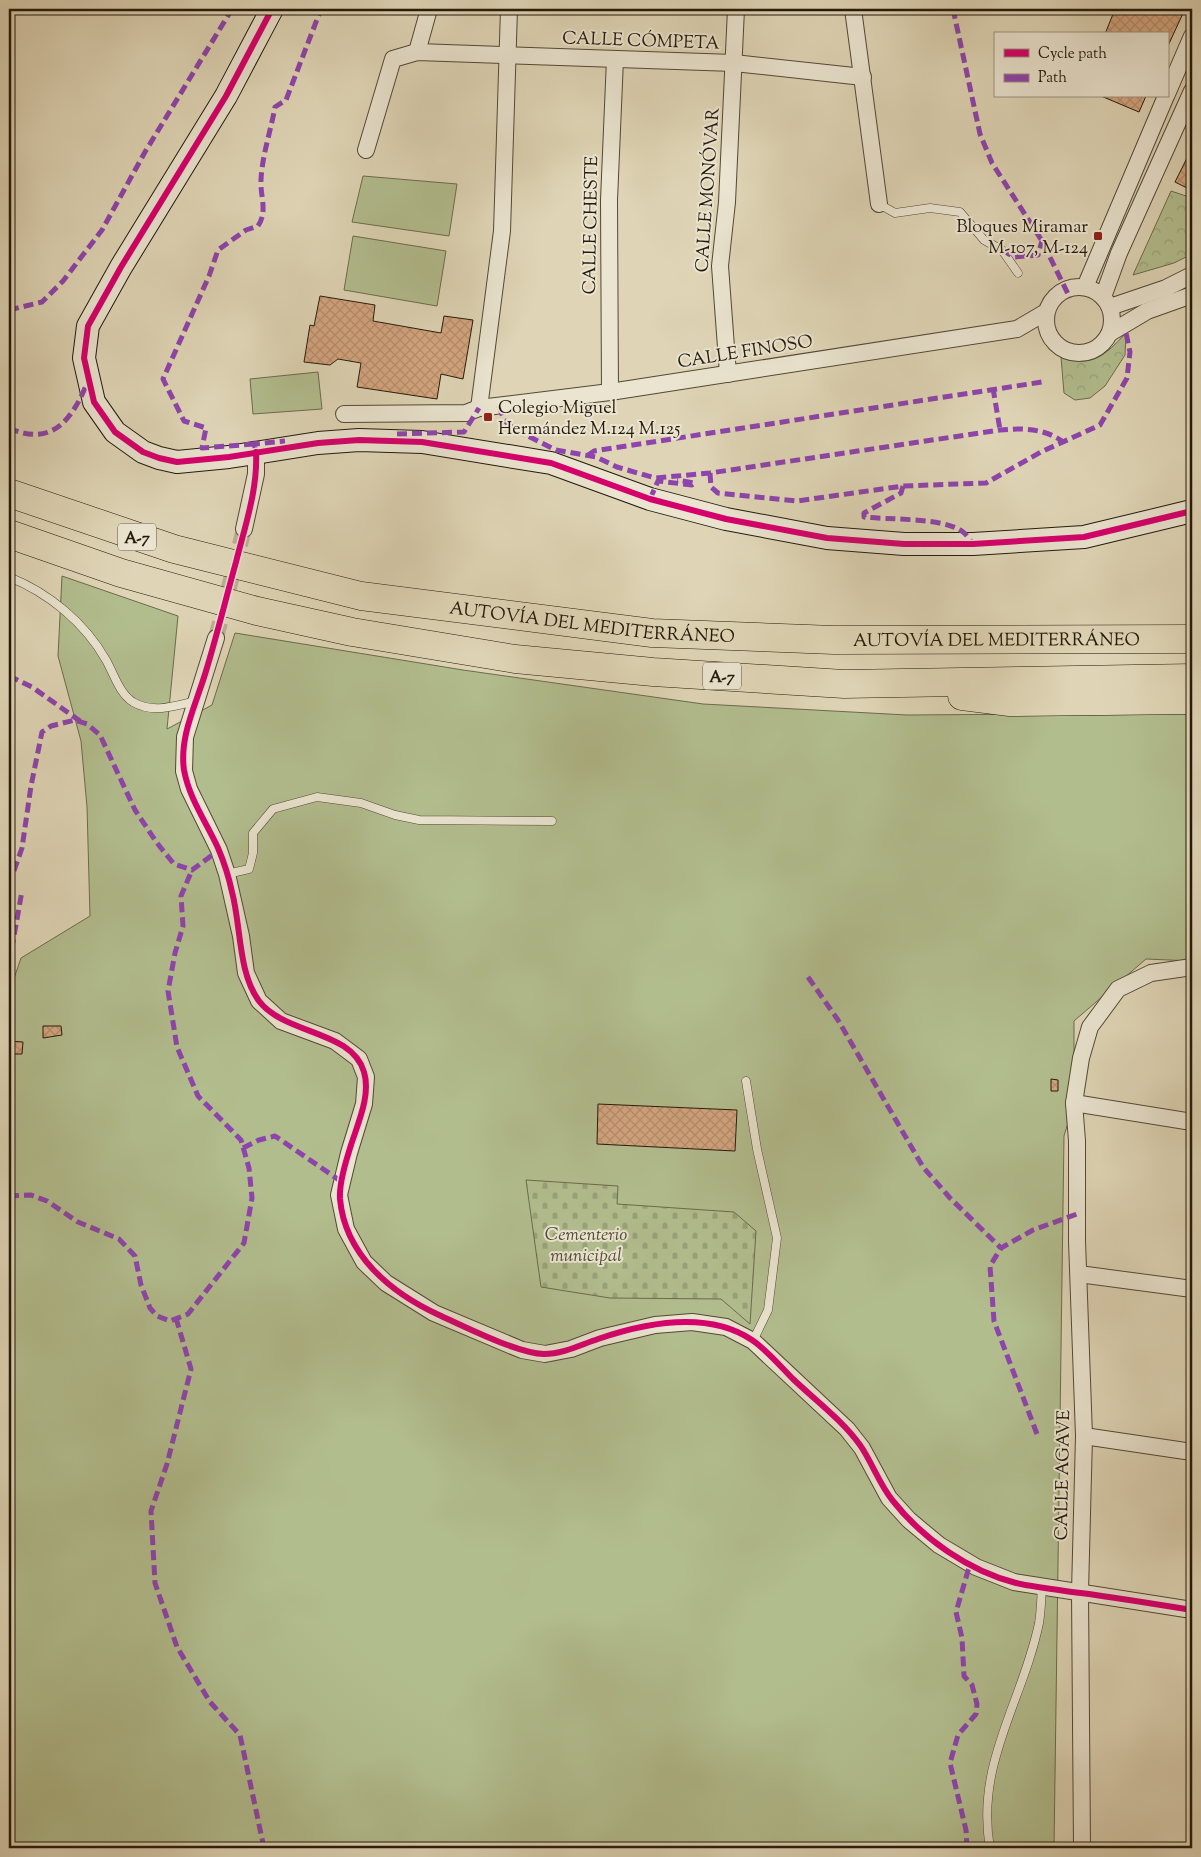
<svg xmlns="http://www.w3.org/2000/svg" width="1201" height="1857" viewBox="0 0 1201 1857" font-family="'Sorts Mill Goudy',serif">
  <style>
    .grass { fill: #b2bd8e; stroke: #6b6b4c }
    .cemetery { fill: url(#cemetery-stones); stroke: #6b6b4c }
    .park { fill: url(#park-crowns); stroke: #6b6b4c }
    .building { fill: url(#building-cross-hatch); stroke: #24190b }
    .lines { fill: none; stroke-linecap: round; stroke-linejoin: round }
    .street-tunnel { stroke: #baaf94; stroke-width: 16; stroke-dasharray: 16 8; stroke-linecap: butt }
    .lane-casing { stroke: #534836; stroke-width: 9 }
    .street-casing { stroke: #534836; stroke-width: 18 }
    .secondary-casing { stroke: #24190b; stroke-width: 24 }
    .highway-casing { stroke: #24190b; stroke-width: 29 }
    .lane { stroke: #eae4d0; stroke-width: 8 }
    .street { stroke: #eae4d0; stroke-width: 16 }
    .secondary { stroke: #eae4d0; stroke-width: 22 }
    .highway { stroke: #dfd5b6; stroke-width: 28 }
    .quiet { stroke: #8e44ad; stroke-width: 5; stroke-dasharray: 10 5; stroke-linecap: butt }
    .cycleway-casing { stroke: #eae4d0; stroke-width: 9 }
    .cycleway { stroke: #d6006c; stroke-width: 6 }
    .poi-dot { fill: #8f2418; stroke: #eae4d0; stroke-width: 2 }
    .labels { text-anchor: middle; stroke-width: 4; stroke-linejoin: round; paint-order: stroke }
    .shield { fill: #eae4d0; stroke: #5f5646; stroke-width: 1 }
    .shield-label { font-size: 16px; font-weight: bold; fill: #24190b }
    .street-label { font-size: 18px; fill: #24190b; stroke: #eae4d0 }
    .poi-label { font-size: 18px; fill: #24190b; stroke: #eae4d0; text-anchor: end }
    .park-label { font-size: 18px; font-style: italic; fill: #4f4a32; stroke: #eae4d0 }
  </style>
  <defs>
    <pattern id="cemetery-stones" width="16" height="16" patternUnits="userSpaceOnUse" patternTransform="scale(1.25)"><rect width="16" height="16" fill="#b2bd8e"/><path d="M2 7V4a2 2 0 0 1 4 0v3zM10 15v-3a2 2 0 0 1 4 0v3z" fill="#99a279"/></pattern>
    <pattern id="park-crowns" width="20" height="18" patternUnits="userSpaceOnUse" patternTransform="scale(1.25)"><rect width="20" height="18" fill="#b2bd8e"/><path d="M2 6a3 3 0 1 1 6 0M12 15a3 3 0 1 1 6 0" fill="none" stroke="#99a279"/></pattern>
    <pattern id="building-cross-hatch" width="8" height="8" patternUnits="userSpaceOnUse" patternTransform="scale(1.25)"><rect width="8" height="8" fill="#d4a680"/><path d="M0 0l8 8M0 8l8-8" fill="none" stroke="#b68e6d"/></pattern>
  </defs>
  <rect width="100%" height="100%" fill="#dfd5b6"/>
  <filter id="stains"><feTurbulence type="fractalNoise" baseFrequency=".004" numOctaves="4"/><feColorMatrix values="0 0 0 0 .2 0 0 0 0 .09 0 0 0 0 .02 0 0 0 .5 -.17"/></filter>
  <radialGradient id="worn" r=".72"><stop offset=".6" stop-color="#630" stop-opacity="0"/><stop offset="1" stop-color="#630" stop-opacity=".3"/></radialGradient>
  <!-- grass -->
  <g class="grass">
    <path d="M 363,176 L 457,184 L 449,236 L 352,222 Z"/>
    <path d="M 353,236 L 446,251 L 437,306 L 344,290 Z"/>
    <path d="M 318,372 L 322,409 L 253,414 L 250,379 Z"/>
    <path d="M 62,576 L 178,616 L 167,729 L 212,705 L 235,633 L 463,670 L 703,704 L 907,715 L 1192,713 L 1192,961 L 1146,959 L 1074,1021 L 1074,1103 L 1064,1136 L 1054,1848 L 9,1848 L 9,993 L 21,958 L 90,916 L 87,807 L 81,741 L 58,656 Z"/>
  </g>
  <!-- cemetery -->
  <path class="cemetery" d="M 526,1180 L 618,1186 L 617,1204 L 734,1212 L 756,1231 L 750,1324 L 721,1299 L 610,1298 L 541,1287 Z"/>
  <!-- park -->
  <g class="park">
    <path d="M 1171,191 L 1186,196 L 1192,209 L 1192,254 L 1174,263 L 1133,275 Z"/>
    <path d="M 1126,333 L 1125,355 L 1105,386 L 1090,398 L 1075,400 L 1064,393 L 1061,357 C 1093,368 1105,355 1126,333 Z"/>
  </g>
  <!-- building -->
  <g class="building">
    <path d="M 1115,9 L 1185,9 L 1167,48 L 1167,34 L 1105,34 Z"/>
    <path d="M 1101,96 L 1146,96 L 1139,112 Z"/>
    <path d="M 1192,155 L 1192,185 L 1187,188 L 1175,182 L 1187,158 Z"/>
    <path d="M 320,296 L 375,305 L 373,321 L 441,333 L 444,316 L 473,320 L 463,379 L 441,374 L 437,399 L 357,387 L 361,363 L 338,359 L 330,365 L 304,362 L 310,325 L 314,326 Z"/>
    <path d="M 43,1026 L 61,1026 L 62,1035 L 43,1038 Z"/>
    <path d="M 9,1041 L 23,1042 L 22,1054 L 9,1054 Z"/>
    <path d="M 1051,1079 L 1058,1080 L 1058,1091 L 1051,1091 Z"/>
    <path d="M 598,1104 L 737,1110 L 735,1151 L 597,1144 Z"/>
  </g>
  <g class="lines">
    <!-- street-tunnel -->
    <path class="street-tunnel" d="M 216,638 L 244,529"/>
    <defs>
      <g id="lane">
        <path d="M 879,204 L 895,213 L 930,208 L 960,212 L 984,240 L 1002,250 L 1018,273"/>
        <path d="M 9,577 C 49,593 85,623 106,660 C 114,674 119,693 133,702 C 153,714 175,706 196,701"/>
        <path d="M 227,874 L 249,869 L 253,853 L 253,833 L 273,809 L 317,797 L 361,803 L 395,815 L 419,820 L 552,821"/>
        <path d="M 746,1081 L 757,1149 L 777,1238 L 768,1310 L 753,1341"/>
        <path d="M 990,1848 C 975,1764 1023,1701 1039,1623 C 1041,1612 1041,1600 1042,1588"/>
      </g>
      <g id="street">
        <path d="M 853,9 L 879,204"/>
        <path d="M 417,52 L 429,9"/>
        <path d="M 1167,94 L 1192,36"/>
        <path d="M 366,150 L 393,59 L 417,52 L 734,63 L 863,77"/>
        <circle cx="1079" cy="320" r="33"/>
        <path d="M 1085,287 L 1166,96"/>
        <path d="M 1103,297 L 1119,253 L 1192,91"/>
        <path d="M 1110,307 L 1166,288 L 1192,275"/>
        <path d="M 1110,333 L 1147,311 L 1192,295"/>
        <path d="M 728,374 L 720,266 L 727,202 L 736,9"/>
        <path d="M 610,392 L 609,200 L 615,59"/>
        <path d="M 479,408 L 502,231 L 509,9"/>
        <path d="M 344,414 L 466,413 L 479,408 L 610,392 L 1017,329 L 1046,312"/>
        <path d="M 244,529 L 256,474 L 256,452"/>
        <path d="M 216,638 L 185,737 L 184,771 L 189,789 L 219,850 L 227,874 L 241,936 L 246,973 L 259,1001 L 281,1021 L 335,1041 L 359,1059 L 366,1077 L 364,1104 L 349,1153 L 339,1195 L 346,1229 L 364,1262 L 386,1283 L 434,1313 L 522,1350 L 545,1354 L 571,1349 L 600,1338 L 655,1325 L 692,1322 L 726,1327 L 753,1341 L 847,1429 L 862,1448 L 889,1498 L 909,1520 L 939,1545 L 976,1567 L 1014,1582 L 1192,1610"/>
        <path d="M 1074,1103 L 1192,1122"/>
        <path d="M 1079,1274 L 1192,1289"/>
        <path d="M 1084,1436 L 1192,1452"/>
        <path d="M 1082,1848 L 1080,1592 L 1084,1436 L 1077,1241 L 1077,1141 L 1074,1103 L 1081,1058 L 1090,1027 L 1118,989 L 1151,973 L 1192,967"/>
      </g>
      <path id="secondary" d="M 272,9 L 226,96 L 121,267 L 88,326 L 84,358 L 94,402 L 115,432 L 143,452 L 159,458 L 177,462 L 229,457 L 318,443 L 359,440 L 422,442 L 551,463 L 650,499 L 726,519 L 827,538 L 904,544 L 973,544 L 1084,537 L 1192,511"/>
      <g id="highway">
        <path id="s1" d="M 9,493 L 174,549 L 361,596 L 652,633 L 834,640 L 1192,639"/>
        <path d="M 9,534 L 121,573 L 257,611 L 352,632 L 515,659 L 653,672 L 844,684 L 1192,678"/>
        <path d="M 962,696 L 1010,702 L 1192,700"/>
      </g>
    </defs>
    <!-- lane casing -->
    <use href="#lane" class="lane-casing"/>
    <!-- street casing -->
    <use href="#street" class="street-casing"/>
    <!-- secondary casing -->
    <use href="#secondary" class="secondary-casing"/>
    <!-- highway casing -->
    <use href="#highway" class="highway-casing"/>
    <!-- lane -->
    <use href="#lane" class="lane"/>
    <!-- street -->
    <use href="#street" class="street"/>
    <!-- secondary -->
    <use href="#secondary" class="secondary"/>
    <!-- highway -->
    <use href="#highway" class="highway"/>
    <!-- quiet -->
    <g class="quiet">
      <path d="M 953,9 L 980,134 L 992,163 L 1042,241 L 1070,298"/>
      <path d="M 1002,250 L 1014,257 L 1038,255 L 1042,241"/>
      <path d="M 9,310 L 42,302 L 63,281 L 102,230 L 145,152 L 232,9"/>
      <path d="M 993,388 L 1000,430"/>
      <path d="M 499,406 L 504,420 L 514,429 L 556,450 L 596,457 L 617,467 L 655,478 L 710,473 L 1000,430 C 1022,428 1043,428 1062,441"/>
      <path d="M 9,428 C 53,448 73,418 88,381"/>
      <path d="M 397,434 L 464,432 L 479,408"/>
      <path d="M 254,444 L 202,448 L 206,428 L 184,421 L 163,379 L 209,276 L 218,250 L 246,230 L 258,226 C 268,211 260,196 261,180 C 262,156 271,130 275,107 L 286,100 L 321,9"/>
      <path d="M 255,448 L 254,444 L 285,441"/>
      <path d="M 588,455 L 594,451 L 1042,382"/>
      <path d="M 710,473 L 711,487 L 718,493 L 797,501 L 903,486 L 986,483 L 1041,452 L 1100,425 L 1127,378 L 1130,352 L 1126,333"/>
      <path d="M 903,486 L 901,493 L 864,513 L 864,517 C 889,520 944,517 963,532 C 967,535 970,540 973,544"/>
      <path d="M 650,499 L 658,481 L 692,485 L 695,483 L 677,480"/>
      <path d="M 9,676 L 32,687 L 80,721"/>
      <path d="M 9,885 L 22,848 L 31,786 L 42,732 L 51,726 L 75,720 L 87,724 L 100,735 L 135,810 L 157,843 L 174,864 L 192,870 L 219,850"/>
      <path d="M 9,964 L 22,891"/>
      <path d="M 808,977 L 838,1020 L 923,1167 L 950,1198 L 1001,1248"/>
      <path d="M 243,1148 L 259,1140 L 275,1136 L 342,1182"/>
      <path d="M 9,1196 L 31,1195 L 47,1201 L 78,1222 L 119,1239 L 135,1256 L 141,1285 L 150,1308 L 157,1316 L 170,1321 L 188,1314 L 244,1243 L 252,1198 L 249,1168 L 241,1140 L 198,1096 L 177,1047 L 168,991 L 175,953 L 183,926 L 181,896 L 192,870"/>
      <path d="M 176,1318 L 191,1369 L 167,1464 L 151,1511 L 155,1583 L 177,1647 L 210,1702 L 240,1735 L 264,1848"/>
      <path d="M 1037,1434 L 994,1321 L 990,1266 L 1001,1248 L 1033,1230 L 1077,1214"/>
      <path d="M 967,1848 L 966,1830 L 950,1763 L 958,1735 L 976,1714 L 977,1704 L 972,1685 L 964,1676 L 962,1638 L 956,1612 L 970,1564"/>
    </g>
    <defs>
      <g id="cycleway">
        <path d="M 272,9 L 226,96 L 121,267 L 88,326 L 84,358 L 94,402 L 115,432 L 143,452 L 159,458 L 177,462 L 229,457 L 318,443 L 359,440 L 422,442 L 551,463 L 650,499 L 726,519 L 827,538 L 904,544 L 973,544 L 1084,537 L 1192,511"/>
        <path d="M 256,452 C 258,489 245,526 236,562 C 226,598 217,635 206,671 C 197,702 179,736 184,770 C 189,798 206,822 218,848 C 224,862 229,878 232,892 C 241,925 238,973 259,1001 C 285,1035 352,1030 364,1072 C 371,1095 358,1123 351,1145 C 346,1161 339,1183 340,1199 C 345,1255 391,1293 439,1315 C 465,1327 517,1353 544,1354 C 563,1354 580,1345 598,1339 C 645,1323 707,1310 752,1340 C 767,1350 780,1366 793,1379 C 815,1400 842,1420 860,1445 C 872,1462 879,1484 893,1501 C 923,1539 969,1571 1016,1583 C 1037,1588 1059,1590 1081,1593 C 1118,1598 1155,1604 1192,1610"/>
      </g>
    </defs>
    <!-- cycleway casing -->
    <use href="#cycleway" class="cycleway-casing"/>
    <!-- cycleway -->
    <use href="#cycleway" class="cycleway"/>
  </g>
  <!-- markers -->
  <g class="poi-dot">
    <rect x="1093" y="231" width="10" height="10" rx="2.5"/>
    <rect x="483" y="412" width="10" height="10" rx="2.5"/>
  </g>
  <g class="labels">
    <!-- shield labels -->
    <g class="shield">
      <rect x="118" y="523.5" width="38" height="27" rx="4"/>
      <rect x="703" y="662.5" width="38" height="27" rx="4"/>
    </g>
    <g class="shield-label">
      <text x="137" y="543">A-7</text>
      <text x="722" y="682">A-7</text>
    </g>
    <!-- street labels -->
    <g class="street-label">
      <text transform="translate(641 40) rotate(2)" y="6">CALLE CÓMPETA</text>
      <text transform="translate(707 190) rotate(-86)" y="6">CALLE MONÓVAR</text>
      <text transform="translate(590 225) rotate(-89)" y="6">CALLE CHESTE</text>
      <text transform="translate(745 351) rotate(-9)" y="6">CALLE FINOSO</text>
      <text dy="6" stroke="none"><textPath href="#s1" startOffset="600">AUTOVÍA DEL MEDITERRÁNEO</textPath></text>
      <text dy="6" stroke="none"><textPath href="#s1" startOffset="1005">AUTOVÍA DEL MEDITERRÁNEO</textPath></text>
      <text transform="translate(1062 1475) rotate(-89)" y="6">CALLE AGAVE</text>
    </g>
    <!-- poi labels -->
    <g class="poi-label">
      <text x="1088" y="232">Bloques Miramar<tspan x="1088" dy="21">M-107, M-124</tspan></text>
      <text x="498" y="413" text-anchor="start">Colegio Miguel<tspan x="498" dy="21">Hermández M.124 M.125</tspan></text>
    </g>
    <!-- park labels -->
    <g class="park-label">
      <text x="586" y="1240">Cementerio<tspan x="586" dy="21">municipal</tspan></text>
    </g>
  </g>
  <!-- margin -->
  <rect width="1201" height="1857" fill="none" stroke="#dfd5b6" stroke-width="30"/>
  <rect x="10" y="10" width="1181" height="1837" fill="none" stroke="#24190b" stroke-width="2.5"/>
  <rect x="15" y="15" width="1171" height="1827" fill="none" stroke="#24190b"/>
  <!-- legend -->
  <rect x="994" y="32" width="175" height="65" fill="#eae4d0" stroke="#9b9381"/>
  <rect x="1004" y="49" width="25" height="8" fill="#d6006c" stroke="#9b9381"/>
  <text x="1038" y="58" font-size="15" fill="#24190b">Cycle path</text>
  <rect x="1004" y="74" width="25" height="8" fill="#8e44ad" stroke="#9b9381"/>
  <text x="1038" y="82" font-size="15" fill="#24190b">Path</text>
  <rect width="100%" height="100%" filter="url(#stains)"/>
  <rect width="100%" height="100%" fill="url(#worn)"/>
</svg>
